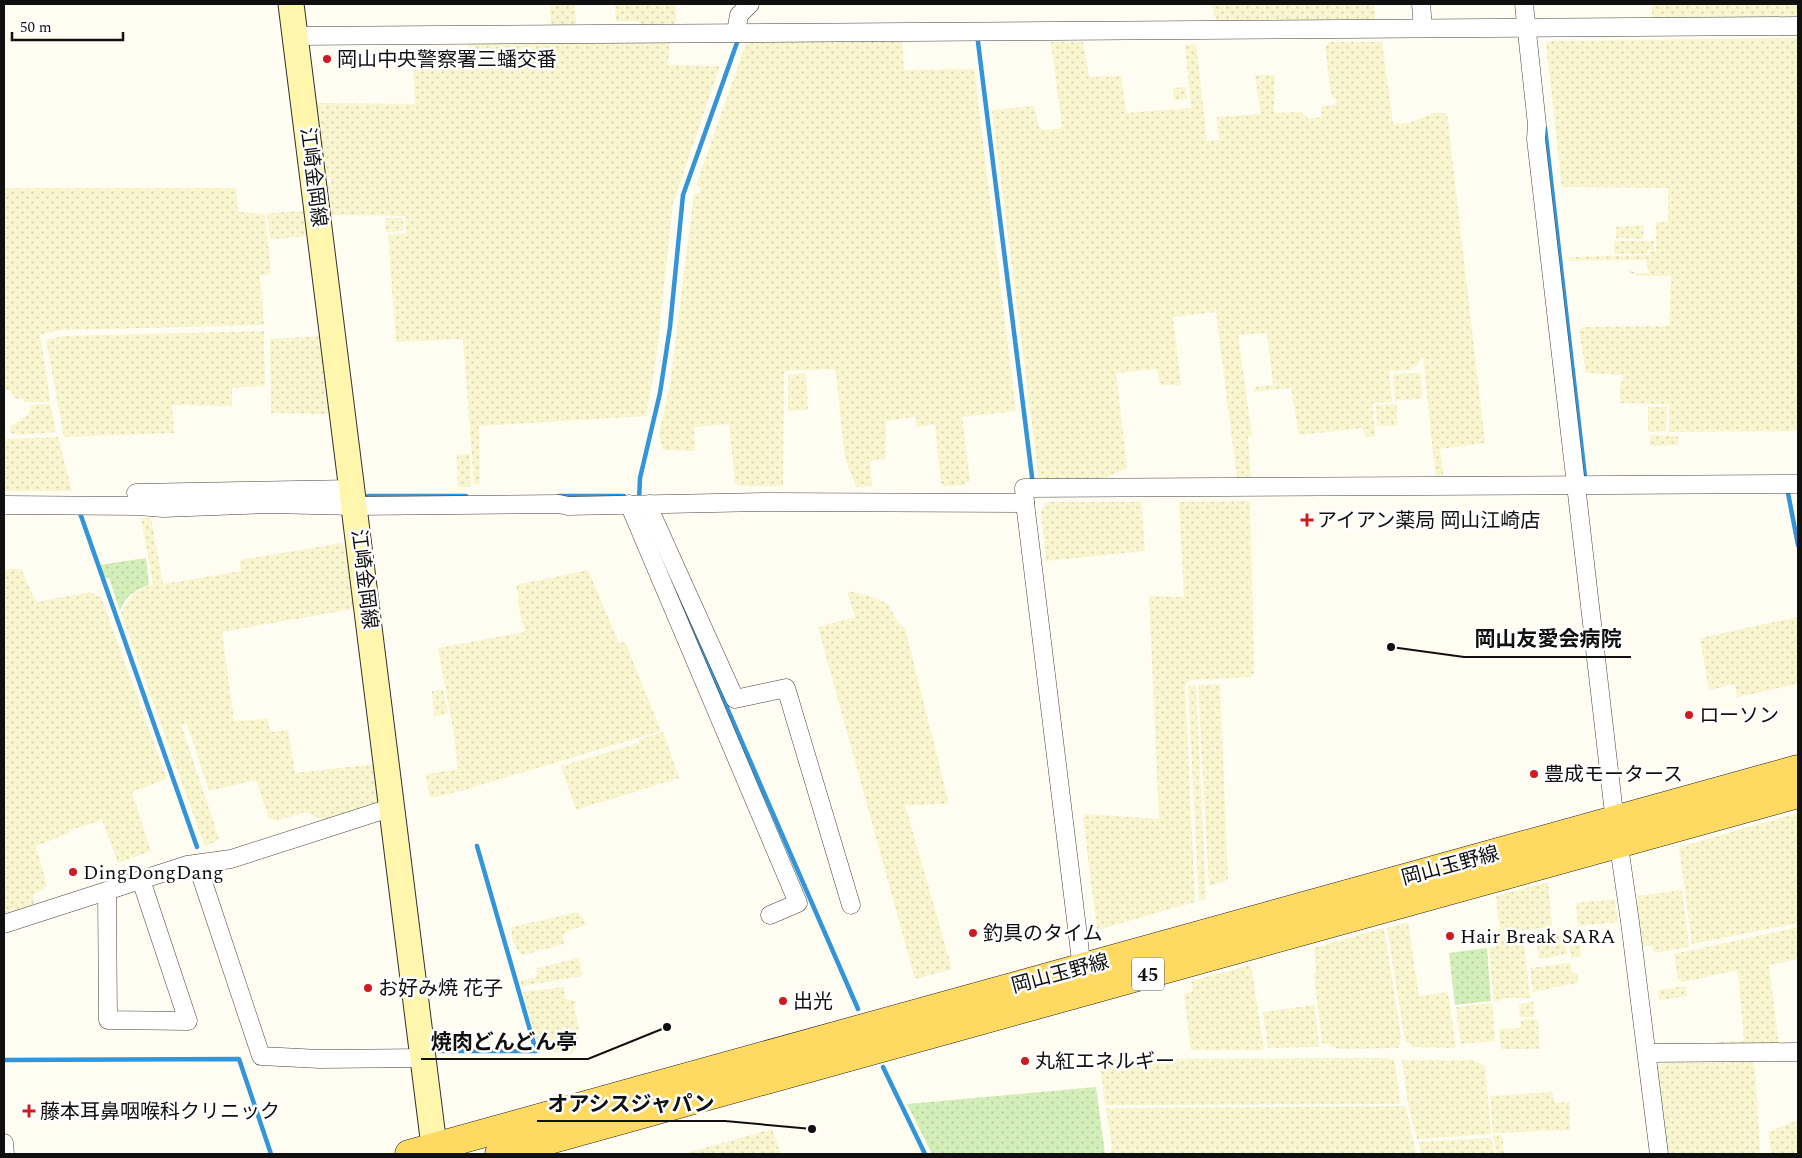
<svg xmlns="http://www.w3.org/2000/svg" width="1802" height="1158" viewBox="0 0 1802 1158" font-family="Spectral,'Noto Sans JP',serif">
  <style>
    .farmland { fill: url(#farmland-dots) }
    .grass { fill: url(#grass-dots) }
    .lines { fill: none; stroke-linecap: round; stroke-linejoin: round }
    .stream { stroke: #3395d9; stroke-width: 4.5 }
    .minor-casing { stroke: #434343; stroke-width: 19 }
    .secondary-casing { stroke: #323232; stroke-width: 27 }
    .primary-casing { stroke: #212121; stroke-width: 29 }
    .minor { stroke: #fff; stroke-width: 18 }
    .secondary { stroke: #fff6ad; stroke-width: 25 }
    .primary { stroke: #ffda62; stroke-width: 28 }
    .poi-dot { fill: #cd1b22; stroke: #fff; stroke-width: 2 }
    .labels { text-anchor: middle; stroke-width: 5; stroke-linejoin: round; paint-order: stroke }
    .shield { fill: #fff; stroke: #585858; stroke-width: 1 }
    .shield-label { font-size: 19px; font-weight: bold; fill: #101010 }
    .poi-label { font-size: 20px; fill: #101010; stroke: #fff; text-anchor: start }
    .street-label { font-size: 20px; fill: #101010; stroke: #fff }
    .leader { fill: none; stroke: #101010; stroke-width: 2 }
    .callout-dot { fill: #101010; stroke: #fff; stroke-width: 2 }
    .callout-label { font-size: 21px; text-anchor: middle; font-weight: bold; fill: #101010; stroke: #fff; stroke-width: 5; stroke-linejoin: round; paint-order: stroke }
  </style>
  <defs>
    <pattern id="farmland-dots" width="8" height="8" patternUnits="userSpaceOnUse" patternTransform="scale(1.25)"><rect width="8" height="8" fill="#f8f5cf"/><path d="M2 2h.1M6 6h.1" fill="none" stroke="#d4d1b1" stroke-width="1.8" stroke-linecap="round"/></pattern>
    <pattern id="grass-dots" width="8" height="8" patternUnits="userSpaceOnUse" patternTransform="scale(1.25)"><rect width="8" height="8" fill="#d3eeb8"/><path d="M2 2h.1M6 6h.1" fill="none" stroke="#b4cb9d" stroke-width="1.8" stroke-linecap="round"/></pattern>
  </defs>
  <rect width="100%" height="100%" fill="#fffdf2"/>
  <!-- farmland -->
  <g class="farmland">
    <path d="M 550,4 L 575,4 L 576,24 L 551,25 Z"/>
    <path d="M 615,4 L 676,4 L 676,26 L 645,27 L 638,21 L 616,21 Z"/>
    <path d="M 1212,4 L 1374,4 L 1376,25 L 1219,23 L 1214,16 Z"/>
    <rect x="1652" y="4" width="146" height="18"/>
    <path d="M 1798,38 L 1798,431 L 1669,432 L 1669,404 L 1620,403 L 1620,384 L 1623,380 L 1623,375 L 1586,373 L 1579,330 L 1582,327 L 1669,326 L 1671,276 L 1638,276 L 1629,272 L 1630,270 L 1635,273 L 1649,273 L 1646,260 L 1569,261 L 1569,257 L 1649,255 L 1650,251 L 1656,251 L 1656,222 L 1668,222 L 1668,188 L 1562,187 L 1546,43 L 1553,41 Z"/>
    <path d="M 751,40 L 902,42 L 904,70 L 974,69 L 1016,411 L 962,417 L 970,481 L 964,485 L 943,486 L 941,483 L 935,424 L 917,427 L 915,417 L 886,421 L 886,459 L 870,461 L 872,486 L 856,487 L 845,458 L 836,372 L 832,369 L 784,371 L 783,486 L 741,486 L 735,483 L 729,424 L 694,427 L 695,451 L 663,450 L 659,434 L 670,385 L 694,194 L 699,193 L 701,188 L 696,185 L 746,44 L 749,44 Z"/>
    <path d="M 468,42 L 670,42 L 668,65 L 720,66 L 673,203 L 656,360 L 646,416 L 479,426 L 480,484 L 474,484 L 463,339 L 396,342 L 388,234 L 406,234 L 405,216 L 331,215 L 327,184 L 331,183 L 330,177 L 326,177 L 317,103 L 415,104 L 413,66 L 469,67 Z"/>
    <path d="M 1051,42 L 1083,42 L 1089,77 L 1121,76 L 1126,113 L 1191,108 L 1185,45 L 1196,44 L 1207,141 L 1219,140 L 1217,117 L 1261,114 L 1255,75 L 1275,75 L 1274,113 L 1301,112 L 1309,119 L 1322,117 L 1321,106 L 1335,105 L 1337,101 L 1331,95 L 1325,46 L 1329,42 L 1382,42 L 1393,124 L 1409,123 L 1434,113 L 1447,113 L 1485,443 L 1440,449 L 1444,480 L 1436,481 L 1423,357 L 1417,365 L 1410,370 L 1389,371 L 1392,402 L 1373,403 L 1375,436 L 1365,437 L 1363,428 L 1299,435 L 1291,388 L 1254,392 L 1254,387 L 1273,385 L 1267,333 L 1238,335 L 1252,436 L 1248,437 L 1251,479 L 1245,481 L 1242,478 L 1237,478 L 1216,312 L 1173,317 L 1181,385 L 1160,385 L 1157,369 L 1116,373 L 1127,468 L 1097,482 L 1039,480 L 992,110 L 1034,106 L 1039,127 L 1043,130 L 1058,129 L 1062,127 Z"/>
    <path d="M 1185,87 L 1187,99 L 1174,100 L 1173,88 Z"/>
    <path d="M 4,188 L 236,188 L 238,212 L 265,214 L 271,274 L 260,275 L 264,325 L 60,330 L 40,335 L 50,399 L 49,402 L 24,402 L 23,399 L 13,398 L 12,391 L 4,390 Z"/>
    <path d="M 311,211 L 314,236 L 270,239 L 267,213 Z"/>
    <path d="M 385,218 L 403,218 L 404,231 L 386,232 Z"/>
    <path d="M 1644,225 L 1643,239 L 1616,238 L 1616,227 Z"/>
    <path d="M 1614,241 L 1654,241 L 1654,250 L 1647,250 L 1647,254 L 1614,254 Z"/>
    <path d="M 264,331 L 265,386 L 232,388 L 232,406 L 172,405 L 174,433 L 64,437 L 46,340 L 63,336 Z"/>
    <path d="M 324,336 L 333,414 L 271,413 L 270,339 Z"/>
    <path d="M 806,373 L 808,410 L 788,411 L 788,375 Z"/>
    <path d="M 1413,373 L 1421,374 L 1422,398 L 1395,401 L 1393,374 Z"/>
    <path d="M 50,404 L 56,432 L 19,435 L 11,433 L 10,427 L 29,414 L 31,405 Z"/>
    <path d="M 1397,404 L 1397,426 L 1377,426 L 1376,405 Z"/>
    <path d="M 1648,407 L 1667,407 L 1666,431 L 1648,432 Z"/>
    <path d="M 1650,435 L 1678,436 L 1678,445 L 1650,446 Z"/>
    <path d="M 58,437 L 72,491 L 5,491 L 4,439 Z"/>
    <path d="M 457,454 L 470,454 L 471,487 L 458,487 Z"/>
    <path d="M 1250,501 L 1254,673 L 1250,677 L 1193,680 L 1187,682 L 1185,686 L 1195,902 L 1097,930 L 1083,817 L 1086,814 L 1159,819 L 1149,596 L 1184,597 L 1179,502 Z"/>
    <path d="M 1046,502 L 1141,502 L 1145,551 L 1046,561 L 1041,511 Z"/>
    <path d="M 141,518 L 151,518 L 163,584 L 241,571 L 240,560 L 341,543 L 352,553 L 358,608 L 222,632 L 234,721 L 268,719 L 270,732 L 288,730 L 295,773 L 376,764 L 379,803 L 325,821 L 306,812 L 276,821 L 269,818 L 256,780 L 209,791 L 187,724 L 181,724 L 219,839 L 205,847 L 121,613 L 134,593 L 153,584 Z"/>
    <path d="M 4,567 L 5,569 L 21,569 L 36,602 L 90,592 L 101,597 L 167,779 L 132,792 L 151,851 L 118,863 L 102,820 L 71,830 L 69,833 L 36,846 L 47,886 L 33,895 L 35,905 L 4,914 Z"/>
    <path d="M 588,570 L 619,643 L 625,642 L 661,731 L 464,790 L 430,798 L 426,774 L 458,769 L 454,735 L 438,648 L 525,632 L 517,600 L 519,598 L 516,585 Z"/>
    <path d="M 847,591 L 868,595 L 888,604 L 897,621 L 905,628 L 949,804 L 905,805 L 952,969 L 915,979 L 818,627 L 855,617 Z"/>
    <path d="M 1798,617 L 1798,684 L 1737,697 L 1735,684 L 1709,690 L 1700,638 Z"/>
    <path d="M 1220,684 L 1228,880 L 1209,886 L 1198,685 Z"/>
    <path d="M 1196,685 L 1206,899 L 1199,901 L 1188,686 Z"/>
    <path d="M 443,689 L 448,713 L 434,717 L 432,691 Z"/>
    <path d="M 663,732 L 679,778 L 576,810 L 561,766 L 639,743 L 639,740 Z"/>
    <path d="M 1798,813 L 1798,923 L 1692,944 L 1679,847 Z"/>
    <path d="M 1548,882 L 1552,927 L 1500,932 L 1496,896 Z"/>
    <path d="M 1682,890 L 1689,947 L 1654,953 L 1652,945 L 1640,947 L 1636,914 L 1638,896 Z"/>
    <path d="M 1615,899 L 1618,922 L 1578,926 L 1576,903 Z"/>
    <path d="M 578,912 L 587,924 L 566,932 L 563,936 L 564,944 L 523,955 L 518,951 L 512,939 L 512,927 Z"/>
    <path d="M 1408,922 L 1419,996 L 1448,992 L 1456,1048 L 1413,1047 L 1405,1041 L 1387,928 Z"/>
    <path d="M 1798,927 L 1798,959 L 1769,965 L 1779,1047 L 1715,1046 L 1715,1042 L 1744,1041 L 1738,970 L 1682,982 L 1678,979 L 1674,954 Z"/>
    <path d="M 1384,928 L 1401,1036 L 1400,1044 L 1398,1048 L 1339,1049 L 1322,1043 L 1314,975 L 1316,971 L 1314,948 Z"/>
    <path d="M 1523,934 L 1530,998 L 1507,998 L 1494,1002 L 1489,948 L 1499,945 L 1500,936 Z"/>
    <path d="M 1565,935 L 1567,954 L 1539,959 L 1536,939 Z"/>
    <path d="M 1580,938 L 1581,956 L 1571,958 L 1569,939 Z"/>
    <path d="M 579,958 L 582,976 L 522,986 L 520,981 L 537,977 L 537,968 Z"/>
    <path d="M 1570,963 L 1572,973 L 1578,974 L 1577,983 L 1533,992 L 1530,968 Z"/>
    <path d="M 1251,965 L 1264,1050 L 1191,1050 L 1184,994 L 1193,991 L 1191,981 Z"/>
    <path d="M 1686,986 L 1687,996 L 1659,1000 L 1658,990 Z"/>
    <path d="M 564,987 L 565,999 L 577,1001 L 574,1005 L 579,1029 L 576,1049 L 570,1054 L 539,1050 L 523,992 Z"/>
    <path d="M 1533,1002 L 1534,1017 L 1520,1017 L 1519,1004 Z"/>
    <path d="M 1492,1003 L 1495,1041 L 1461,1044 L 1456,1007 Z"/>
    <path d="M 1315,1005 L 1319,1047 L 1268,1048 L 1263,1012 Z"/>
    <path d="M 1538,1019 L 1539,1049 L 1501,1049 L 1499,1029 L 1520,1028 L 1521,1020 Z"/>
    <path d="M 1384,1058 L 1395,1060 L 1400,1104 L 1105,1105 L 1100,1064 L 1104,1059 Z"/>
    <path d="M 1402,1060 L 1472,1060 L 1485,1066 L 1491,1134 L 1417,1139 L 1408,1104 Z"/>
    <path d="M 1752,1062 L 1755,1067 L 1760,1154 L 1663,1154 L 1653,1070 L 1664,1063 Z"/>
    <path d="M 1552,1092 L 1555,1103 L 1570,1102 L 1570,1130 L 1493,1133 L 1490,1096 Z"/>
    <path d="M 1403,1106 L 1406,1107 L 1416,1154 L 1110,1154 L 1112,1147 L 1106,1108 Z"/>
    <path d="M 1798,1120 L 1798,1154 L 1772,1154 L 1768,1132 Z"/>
    <path d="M 772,1129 L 781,1154 L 683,1154 Z"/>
    <path d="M 1502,1135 L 1504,1154 L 1496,1154 L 1493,1136 Z"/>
    <path d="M 1489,1138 L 1492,1139 L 1494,1154 L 1421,1154 L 1419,1142 Z"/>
  </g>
  <!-- grass -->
  <g class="grass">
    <path d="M 146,558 L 149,585 C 134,591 126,595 120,611 L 109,578 L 103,577 L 99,565 Z"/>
    <path d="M 1487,948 L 1491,1001 L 1455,1005 L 1449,953 Z"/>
    <path d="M 1096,1087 L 1105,1154 L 932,1154 L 907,1104 Z"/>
  </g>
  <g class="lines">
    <!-- stream -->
    <g class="stream">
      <path d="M 979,37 L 978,42 L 1033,485"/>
      <path d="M 1545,128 L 1585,477"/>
      <path d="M 1788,493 L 1798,545"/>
      <path d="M 368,496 L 466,496"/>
      <path d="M 559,496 L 624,496"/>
      <path d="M 639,501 L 640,478 L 660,393 L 670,327 L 683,195 L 739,37"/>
      <path d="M 80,513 L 197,847"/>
      <path d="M 654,540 L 858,1009"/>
      <path d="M 439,1051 L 536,1051 L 477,846"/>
      <path d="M 4,1060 L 239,1059 L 271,1154"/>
      <path d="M 883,1067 L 925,1154"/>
    </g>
    <defs>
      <g id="minor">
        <path d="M 1421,4 L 1423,28"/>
        <path d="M 1524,4 L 1537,125 L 1536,139 L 1613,805 L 1630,922 L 1659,1154"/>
        <path d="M 736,32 L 739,15 L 750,4"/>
        <path d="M 296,36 L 1798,26"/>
        <path d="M 136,493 L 354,489"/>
        <path d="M 1025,503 L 1083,977"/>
        <path d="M 629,504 L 798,903 L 770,915"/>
        <path d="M 650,504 L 652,515 L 735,699 L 786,688 L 851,905"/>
        <path d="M 4,505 L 139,506 L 163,508 L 269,504 L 356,506 L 559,504 L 568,506 L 765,502 L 1025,503 L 1024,488 L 1798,484"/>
        <path d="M 197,864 L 261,1056 L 320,1059 L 424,1058"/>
        <path d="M 107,891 L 108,1020 L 188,1021 L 141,880"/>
        <path d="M 4,924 L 187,865 L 231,859 L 393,807"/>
        <path d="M 1647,1053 L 1798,1052"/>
        <path d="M 4,1143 L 5,1154"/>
      </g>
      <path id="secondary" d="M 291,4 L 435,1154"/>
      <g id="primary">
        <path d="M 409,1154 L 1798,769"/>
        <path d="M 499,1154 L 1798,794"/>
      </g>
    </defs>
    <!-- minor casing -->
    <use href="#minor" class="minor-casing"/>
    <!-- secondary casing -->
    <use href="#secondary" class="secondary-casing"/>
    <!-- primary casing -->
    <use href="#primary" class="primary-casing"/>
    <!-- minor -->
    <use href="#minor" class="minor"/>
    <!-- secondary -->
    <use href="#secondary" class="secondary"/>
    <!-- primary -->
    <use href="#primary" class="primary"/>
  </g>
  <!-- markers -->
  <g class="poi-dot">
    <circle cx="327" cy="59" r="5"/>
    <path d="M1304.5 512.5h5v5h5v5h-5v5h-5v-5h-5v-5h5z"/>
    <circle cx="1689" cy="715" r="5"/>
    <circle cx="1534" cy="774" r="5"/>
    <circle cx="73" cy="872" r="5"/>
    <circle cx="973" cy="933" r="5"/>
    <circle cx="1450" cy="936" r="5"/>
    <circle cx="368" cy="988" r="5"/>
    <circle cx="783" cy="1001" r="5"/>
    <circle cx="1025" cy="1061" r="5"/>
    <path d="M26.5 1103.5h5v5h5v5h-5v5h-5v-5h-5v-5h5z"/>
  </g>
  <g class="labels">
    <!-- shield labels -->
    <rect class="shield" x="1132" y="957.5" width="32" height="33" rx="4"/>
    <g class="shield-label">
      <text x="1148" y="981">45</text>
    </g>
    <!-- poi labels -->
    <g class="poi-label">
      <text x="337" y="66">岡山中央警察署三蟠交番</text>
      <text x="1317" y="527">アイアン薬局 岡山江崎店</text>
      <text x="1699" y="722">ローソン</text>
      <text x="1544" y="781">豊成モータース</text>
      <text x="83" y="879">DingDongDang</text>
      <text x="983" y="940">釣具のタイム</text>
      <text x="1460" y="943">Hair Break SARA</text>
      <text x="378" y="995">お好み焼 花子</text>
      <text x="793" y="1008">出光</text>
      <text x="1035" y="1068">丸紅エネルギー</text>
      <text x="40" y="1118">藤本耳鼻咽喉科クリニック</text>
    </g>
    <!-- street labels -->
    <g class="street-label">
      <text transform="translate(314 177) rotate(83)" y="7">江崎金岡線</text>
      <text transform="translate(365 579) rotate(83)" y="7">江崎金岡線</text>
      <text transform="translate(1450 865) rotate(-15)" y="7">岡山玉野線</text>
      <text transform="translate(1060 973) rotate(-15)" y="7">岡山玉野線</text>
    </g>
  </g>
  <!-- callouts -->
  <path class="leader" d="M1391 647L1464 657H1631M667 1027L588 1059H421M812 1129L725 1121H537"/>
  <g class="callout-dot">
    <circle cx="1391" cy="647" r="5"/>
    <circle cx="667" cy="1027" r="5"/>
    <circle cx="812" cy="1129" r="5"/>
  </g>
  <g class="callout-label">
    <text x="1548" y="646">岡山友愛会病院</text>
    <text x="504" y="1049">焼肉どんどん亭</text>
    <text x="631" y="1111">オアシスジャパン</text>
  </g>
  <!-- border -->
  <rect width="1802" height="1158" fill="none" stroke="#101010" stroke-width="10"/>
  <!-- scale -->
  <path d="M12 32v8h111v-8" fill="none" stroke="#101010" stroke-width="2.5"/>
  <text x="20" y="32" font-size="15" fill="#101010" stroke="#ffffff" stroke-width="4" paint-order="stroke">50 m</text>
</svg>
